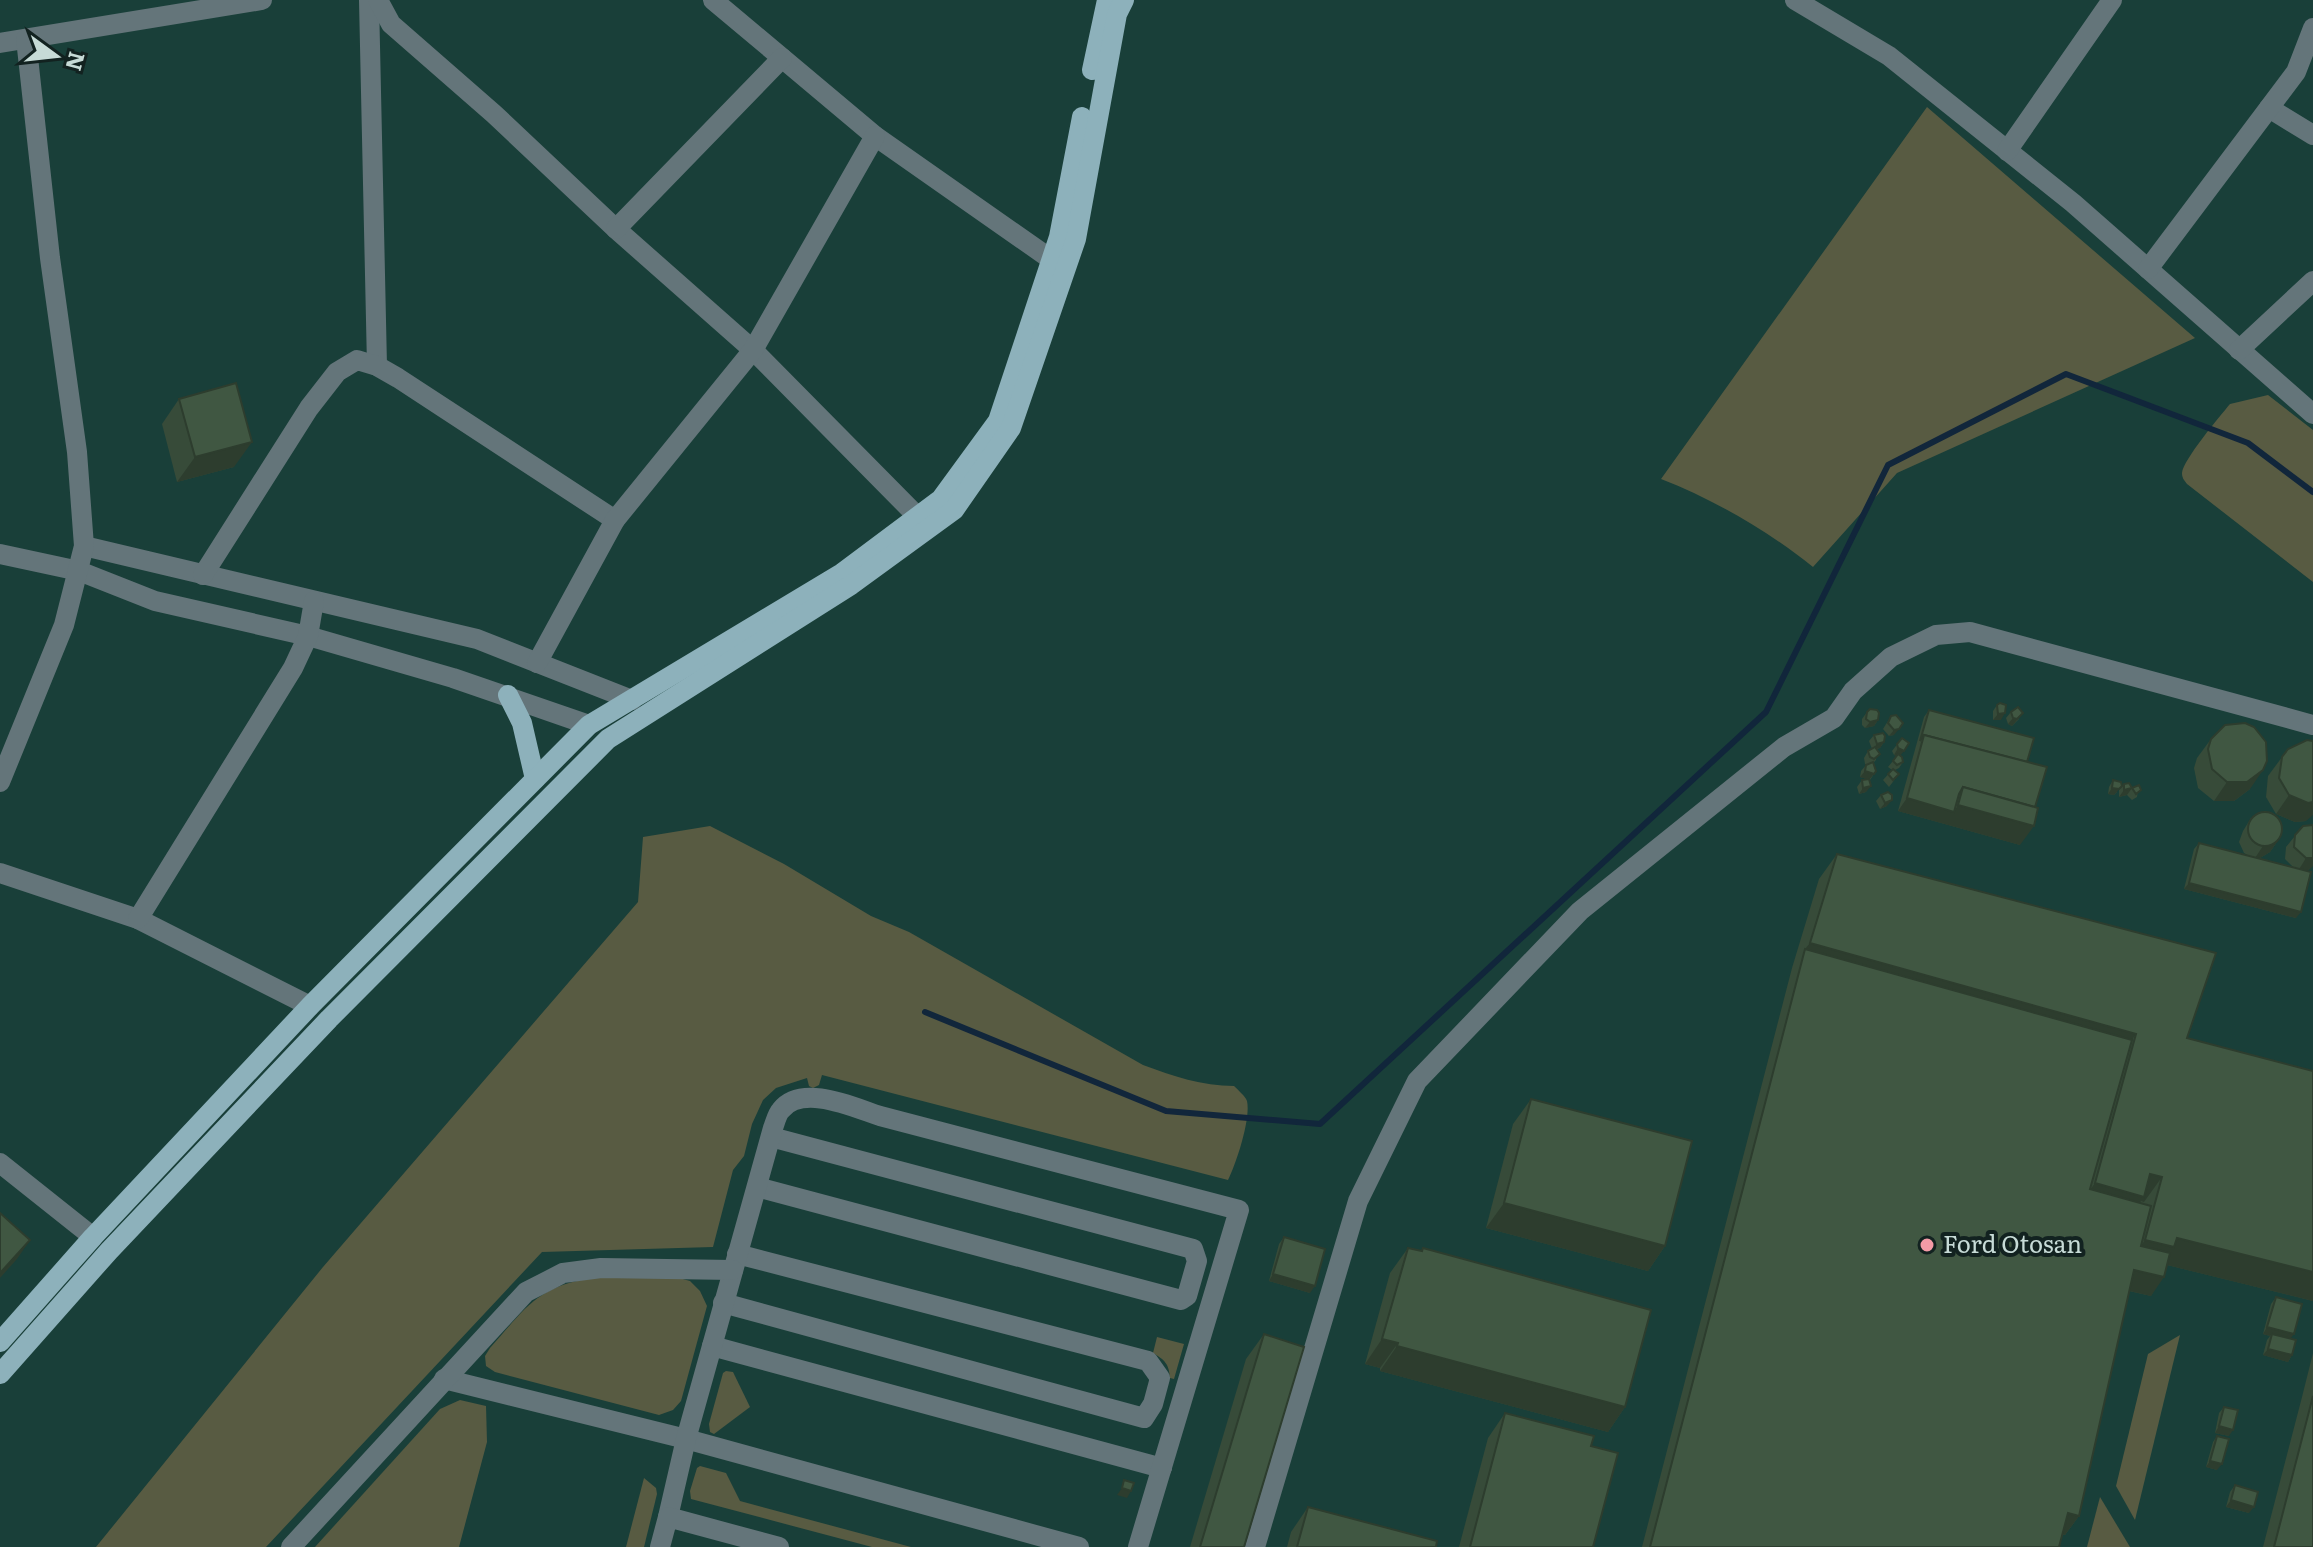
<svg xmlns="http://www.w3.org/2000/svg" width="2313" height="1547" viewBox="0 0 2313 1547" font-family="Literata,serif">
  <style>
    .green { fill: #585b42 }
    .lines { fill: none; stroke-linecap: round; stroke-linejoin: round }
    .stream { stroke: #11263b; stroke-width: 6 }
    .minor { stroke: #64757a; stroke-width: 20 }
    .major { stroke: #8db1bb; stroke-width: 20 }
    .wall { fill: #374b39 }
    .shaded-wall { fill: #2d3d2e }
    .building { fill: #405742; stroke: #2d3d2e; stroke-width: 2 }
    .poi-dot { fill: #f49aa6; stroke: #122220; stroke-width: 3 }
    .labels { text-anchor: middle; stroke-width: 8; stroke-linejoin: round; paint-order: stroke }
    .poi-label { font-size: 24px; fill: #c7dbd7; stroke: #122220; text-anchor: start }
  </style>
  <rect width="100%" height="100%" fill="#193f39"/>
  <!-- green -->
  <g class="green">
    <path d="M 1927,107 L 2195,338 L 1897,473 L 1813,567 C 1768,531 1715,500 1661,479 Z"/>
    <path d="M 2268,395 L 2313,430 L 2313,582 L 2187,484 C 2184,480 2182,478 2182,473 C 2183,460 2220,416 2230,404 Z"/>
    <path d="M 710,826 L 784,864 L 871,916 L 909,932 L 1143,1065 C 1173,1076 1202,1086 1234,1086 C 1238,1090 1245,1096 1247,1101 C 1251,1119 1236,1164 1228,1180 L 822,1075 L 819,1085 L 813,1088 L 809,1086 L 807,1078 L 776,1088 L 763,1100 L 752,1124 L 744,1156 L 733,1170 L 713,1247 L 542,1252 L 266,1547 L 96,1547 L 323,1267 L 638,902 L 643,837 Z"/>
    <path d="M 592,1278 L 679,1278 L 690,1281 L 700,1291 L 707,1306 L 681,1401 L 673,1410 L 659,1415 L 495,1372 L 486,1366 L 485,1356 L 490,1348 C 525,1309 537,1286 592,1278 Z"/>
    <path d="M 2180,1335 L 2135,1520 L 2116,1486 L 2148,1354 Z"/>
    <path d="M 1157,1337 L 1184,1344 L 1174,1379 L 1170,1378 C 1169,1364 1165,1360 1153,1353 Z"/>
    <path d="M 726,1371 L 733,1372 L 750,1407 L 714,1434 L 710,1432 L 709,1424 L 723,1373 Z"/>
    <path d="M 460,1400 L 486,1406 L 487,1442 L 459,1547 L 315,1547 L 440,1409 Z"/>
    <path d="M 700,1466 L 726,1473 L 740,1501 L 911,1547 L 872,1547 L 691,1499 L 690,1491 L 697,1468 Z"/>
    <path d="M 644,1478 L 656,1488 L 657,1494 L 644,1547 L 626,1547 Z"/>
    <path d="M 2100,1497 L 2130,1547 L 2087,1547 Z"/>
  </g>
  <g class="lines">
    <!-- stream -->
    <path class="stream" d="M 925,1012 L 1166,1111 L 1320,1124 L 1766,712 L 1888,465 L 2066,374 L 2248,443 L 2313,492"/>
    <!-- minor -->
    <g class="minor">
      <path d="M 369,0 L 377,366"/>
      <path d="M 378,0 L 391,24 L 494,114 L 616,229 L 753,350 L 918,517"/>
      <path d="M 713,0 L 875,136 L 1052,260"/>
      <path d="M 1795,0 L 1889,56 L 2073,203 L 2313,414"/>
      <path d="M 0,43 L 262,0"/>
      <path d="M 2269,108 L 2313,135"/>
      <path d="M 2007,151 L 2112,0"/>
      <path d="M 616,229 L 782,58"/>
      <path d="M 2148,269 L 2296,72 L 2313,28"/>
      <path d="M 2239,350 L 2313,281"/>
      <path d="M 84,546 L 477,639 L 632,700"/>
      <path d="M 0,554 L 79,571 L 155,601 L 308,636 L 453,678 L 589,725"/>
      <path d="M 203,575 L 309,408 L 337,372 L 357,360 L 377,366 L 398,378 L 615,520"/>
      <path d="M 537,663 L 615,520 L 753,350 L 875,136"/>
      <path d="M 0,782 L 64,625 L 84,546 L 77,452 L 50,258 L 26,39"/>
      <path d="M 0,873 L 138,919 L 310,1006"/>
      <path d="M 138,919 L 293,668 L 308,636 L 314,601"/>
      <path d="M 0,1163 L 93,1237"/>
      <path d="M 757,1187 L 1181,1300 L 1187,1296 L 1197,1261 L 1193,1249 L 771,1137"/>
      <path d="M 723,1303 L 1144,1418 L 1153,1404 L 1160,1378 L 1148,1361 L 737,1254"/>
      <path d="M 712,1346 L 1162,1468"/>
      <path d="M 444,1379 L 686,1439 L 1079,1547"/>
      <path d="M 668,1517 L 686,1439 L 773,1128 C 775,1123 777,1114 781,1110 C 802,1083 855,1108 880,1116 L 1239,1210 L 1138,1547"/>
      <path d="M 291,1547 L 526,1292 L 563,1273 L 601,1268 L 733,1270"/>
      <path d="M 660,1547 L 668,1517 L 779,1547"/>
      <path d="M 1255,1547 L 1358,1201 L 1417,1081 L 1580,911 L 1784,747 L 1834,718 L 1853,691 L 1891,657 L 1936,635 L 1970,632 L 2313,725"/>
    </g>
    <!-- major -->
    <g class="major">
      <path d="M 1092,70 L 1107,0"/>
      <path d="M 508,695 L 522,723 L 535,779"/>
      <path d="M 0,1342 L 93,1237 L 310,1006 L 589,725 L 842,573 L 941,499 L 998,421 L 1059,237 L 1082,117"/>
      <path d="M 0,1374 L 109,1251 L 329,1019 L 608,739 L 851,585 L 954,510 L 1011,428 L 1076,239 L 1117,14 L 1124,0"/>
    </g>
  </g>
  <!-- wall -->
  <g class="wall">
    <path d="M 179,399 L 234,467 L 177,482 L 162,424 Z"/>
    <path d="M 1997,705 L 2001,720 L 1993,720 L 1993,711 Z"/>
    <path d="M 1929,710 L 2027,762 L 2020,845 L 1898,811 L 1924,717 Z"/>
    <path d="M 1867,712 L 1878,720 L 1874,726 L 1865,728 L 1862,725 L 1862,719 Z"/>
    <path d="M 2011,712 L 2019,719 L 2012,726 L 2008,724 L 2006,718 Z"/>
    <path d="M 1891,716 L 1894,735 L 1889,736 L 1883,729 Z"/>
    <path d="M 1874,735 L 1884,742 L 1880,748 L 1877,749 L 1876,760 L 1873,763 L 1876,771 L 1870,780 L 1866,792 L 1859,794 L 1857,787 L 1862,780 L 1867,779 L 1860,777 L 1861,771 L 1867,764 L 1865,764 L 1864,758 L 1868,751 L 1872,749 L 1869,741 Z"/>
    <path d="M 1902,738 L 1900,756 L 1903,762 L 1899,768 L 1895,770 L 1899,774 L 1889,787 L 1883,780 L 1892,770 L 1888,767 L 1897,756 L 1894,755 L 1892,751 Z"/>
    <path d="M 2211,739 L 2250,789 L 2234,801 L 2214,801 L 2198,788 L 2194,768 L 2197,758 Z"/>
    <path d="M 2288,749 L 2306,821 L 2295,822 L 2276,814 L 2266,797 L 2268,776 Z"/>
    <path d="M 2113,780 L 2117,792 L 2114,795 L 2108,794 L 2109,787 Z"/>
    <path d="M 2124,784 L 2132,788 L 2139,785 L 2137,797 L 2132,800 L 2127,795 L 2119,797 L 2119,790 Z"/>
    <path d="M 1881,795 L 1887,806 L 1880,809 L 1876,801 Z"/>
    <path d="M 2251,818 L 2279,839 L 2270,852 L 2260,858 L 2257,858 L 2294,868 L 2285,859 L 2286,847 L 2303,826 L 2309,870 L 2304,870 L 2296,918 L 2184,889 L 2194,849 L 2199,843 L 2251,857 L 2244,853 L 2239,842 L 2243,831 Z"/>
    <path d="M 1837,854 L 2187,1038 L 2313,1301 L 2167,1265 L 2151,1296 L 2129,1291 L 2079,1516 L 2065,1535 L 2062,1535 L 2059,1547 L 1642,1547 L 1792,968 L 1819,879 Z"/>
    <path d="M 1531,1099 L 1665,1246 L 1648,1271 L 1486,1228 L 1513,1124 Z"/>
    <path d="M 1284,1237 L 1310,1293 L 1269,1281 L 1279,1244 Z"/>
    <path d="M 1408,1248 L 1421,1251 L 1423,1248 L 1625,1407 L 1608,1432 L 1380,1371 L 1380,1368 L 1365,1364 L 1390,1273 Z"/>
    <path d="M 2276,1297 L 2291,1339 L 2292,1355 L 2288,1362 L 2263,1355 L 2267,1340 L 2270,1336 L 2263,1334 L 2271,1304 Z"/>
    <path d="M 1264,1334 L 1244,1547 L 1190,1547 L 1246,1359 Z"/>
    <path d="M 2313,1353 L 2313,1547 L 2263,1547 L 2302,1397 Z"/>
    <path d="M 2224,1407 L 2229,1436 L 2215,1433 L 2219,1413 Z"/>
    <path d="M 1505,1413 L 1591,1446 L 1593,1547 L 1459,1547 L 1488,1438 Z"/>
    <path d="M 2217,1436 L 2217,1470 L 2206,1467 L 2213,1442 Z"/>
    <path d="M 2235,1485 L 2249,1513 L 2226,1507 L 2230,1492 Z"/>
    <path d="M 1308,1507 L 1436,1547 L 1287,1547 L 1291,1532 Z"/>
  </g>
  <!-- shaded-wall -->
  <g class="shaded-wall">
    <path d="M 252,442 L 234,467 L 177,482 L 195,457 Z"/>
    <path d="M 2005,713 L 2001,720 L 1993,720 L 1998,714 Z"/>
    <path d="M 2023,713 L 2012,726 L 2008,724 L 2013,718 Z"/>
    <path d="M 1878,720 L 1874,726 L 1865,728 L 1870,722 Z"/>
    <path d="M 1899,729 L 1894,735 L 1889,736 L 1894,730 Z"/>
    <path d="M 1884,742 L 1880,748 L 1872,750 L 1877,744 Z"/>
    <path d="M 1898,748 L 1904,751 L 1899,757 L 1894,755 Z"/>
    <path d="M 2263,770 L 2250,789 L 2234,801 L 2214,801 L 2227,782 Z"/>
    <path d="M 1865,771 L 1874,774 L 1869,780 L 1860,777 Z"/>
    <path d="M 1871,786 L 1866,792 L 1859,794 L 1863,788 Z"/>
    <path d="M 2122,786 L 2114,795 L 2108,794 L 2112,788 Z"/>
    <path d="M 2132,788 L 2127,795 L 2119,797 L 2124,790 Z"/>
    <path d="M 2289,795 L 2313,802 L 2313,815 L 2306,821 L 2295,822 L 2276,814 Z"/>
    <path d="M 1907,798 L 1954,812 L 1958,805 L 2034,826 L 2020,845 L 1898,811 Z"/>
    <path d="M 1892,800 L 1887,806 L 1880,809 L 1885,803 Z"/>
    <path d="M 2279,839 L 2270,852 L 2260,858 L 2255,858 L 2263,846 Z"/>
    <path d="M 2306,858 L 2313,858 L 2313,866 L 2309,870 L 2298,871 Z"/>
    <path d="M 2189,883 L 2301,912 L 2296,918 L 2184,889 Z"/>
    <path d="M 1810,943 L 2136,1034 L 2119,1059 L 1805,949 Z"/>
    <path d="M 2150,1174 L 2162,1177 L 2144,1202 L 2141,1201 L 2126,1222 L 2077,1208 L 2095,1183 Z"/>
    <path d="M 1504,1203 L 1665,1246 L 1648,1271 L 1486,1228 Z"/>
    <path d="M 2177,1238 L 2313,1272 L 2313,1301 L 2163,1264 L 2128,1265 L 2145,1240 Z"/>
    <path d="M 30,1240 L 17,1259 L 0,1278 L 0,1273 Z"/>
    <path d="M 2134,1270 L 2164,1277 L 2151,1296 L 2121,1289 Z"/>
    <path d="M 1273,1274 L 1315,1286 L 1310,1293 L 1269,1281 Z"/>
    <path d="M 2267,1327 L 2294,1334 L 2289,1341 L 2272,1334 L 2270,1336 L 2263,1334 Z"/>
    <path d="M 1382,1339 L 1398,1343 L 1380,1368 L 1365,1364 Z"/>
    <path d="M 1397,1346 L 1625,1407 L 1608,1432 L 1380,1371 Z"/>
    <path d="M 2268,1349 L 2292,1355 L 2288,1362 L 2263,1355 Z"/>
    <path d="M 2219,1426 L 2233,1430 L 2229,1436 L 2215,1433 Z"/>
    <path d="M 2210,1461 L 2222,1464 L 2217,1470 L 2206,1467 Z"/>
    <path d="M 1122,1488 L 1131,1491 L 1127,1498 L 1117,1495 Z"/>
    <path d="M 2231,1500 L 2254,1507 L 2249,1513 L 2226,1507 Z"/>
    <path d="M 2068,1513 L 2079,1516 L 2065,1535 L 2055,1532 Z"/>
  </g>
  <!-- building -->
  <g class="building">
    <path d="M 236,383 L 252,442 L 195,457 L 179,399 Z"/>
    <path d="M 2000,703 L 2006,705 L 2005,713 L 1998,714 L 1997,705 Z"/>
    <path d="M 2018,707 L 2023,713 L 2017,719 L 2013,718 L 2011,712 Z"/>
    <path d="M 1870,709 L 1877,710 L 1879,713 L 1878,720 L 1870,722 L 1866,719 L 1867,712 Z"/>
    <path d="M 1929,710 L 2034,738 L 2027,762 L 1924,735 L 1920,741 Z"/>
    <path d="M 1896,715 L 1903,723 L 1899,729 L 1894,730 L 1888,723 L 1891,716 Z"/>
    <path d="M 2245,723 L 2254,727 L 2266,742 L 2267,761 L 2263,770 L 2247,782 L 2227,782 L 2212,769 L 2208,749 L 2211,739 L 2225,725 Z"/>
    <path d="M 1883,733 L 1885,736 L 1884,742 L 1877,744 L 1874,735 Z"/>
    <path d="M 1924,735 L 2047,767 L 2035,807 L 1963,787 L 1959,794 L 1954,812 L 1907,798 Z"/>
    <path d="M 1902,738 L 1909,743 L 1904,751 L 1898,748 L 1897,744 Z"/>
    <path d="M 2307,740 L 2313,741 L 2313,802 L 2308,803 L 2289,795 L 2279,778 L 2282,757 L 2288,749 Z"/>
    <path d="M 1875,747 L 1880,754 L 1874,759 L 1870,757 L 1868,751 Z"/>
    <path d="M 1898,754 L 1902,757 L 1903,762 L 1897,765 L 1893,761 Z"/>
    <path d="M 1873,762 L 1876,771 L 1874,774 L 1865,771 L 1866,765 Z"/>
    <path d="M 1893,769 L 1899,774 L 1893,780 L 1888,774 Z"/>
    <path d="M 1869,779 L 1871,786 L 1863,788 L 1862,780 Z"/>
    <path d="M 2113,780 L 2121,782 L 2122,786 L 2119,789 L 2112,788 Z"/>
    <path d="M 2129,783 L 2132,788 L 2139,785 L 2141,790 L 2136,794 L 2132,788 L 2124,790 L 2124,784 Z"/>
    <path d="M 1963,787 L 2038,808 L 2034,826 L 1958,805 Z"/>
    <path d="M 1888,792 L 1892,795 L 1892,800 L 1885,803 L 1881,795 Z"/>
    <circle cx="2265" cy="829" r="17"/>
    <path d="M 2313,825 L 2313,858 L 2306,858 L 2294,847 L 2295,835 L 2303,826 Z"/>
    <path d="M 2199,843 L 2311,872 L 2301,912 L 2189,883 Z"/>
    <path d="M 1837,854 L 2216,953 L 2187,1038 L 2313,1071 L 2313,1272 L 2177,1238 L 2174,1247 L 2145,1240 L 2162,1177 L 2150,1174 L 2144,1197 L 2095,1183 L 2136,1034 L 1810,943 Z"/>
    <path d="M 1805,949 L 2132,1040 L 2090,1189 L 2151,1206 L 2141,1246 L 2170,1253 L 2164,1277 L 2134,1270 L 2079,1516 L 2068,1513 L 2059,1547 L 1650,1547 Z"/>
    <path d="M 1531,1099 L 1692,1141 L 1665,1246 L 1504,1203 Z"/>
    <path d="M 0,1213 L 30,1240 L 0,1273 Z"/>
    <path d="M 1284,1237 L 1325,1249 L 1315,1286 L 1273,1274 Z"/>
    <path d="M 1408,1248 L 1422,1251 L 1423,1248 L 1651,1310 L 1625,1407 L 1397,1346 L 1398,1343 L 1382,1339 Z"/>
    <path d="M 2276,1297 L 2302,1304 L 2294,1334 L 2267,1327 Z"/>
    <path d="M 1264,1334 L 1304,1347 L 1244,1547 L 1200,1547 Z"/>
    <path d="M 2272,1334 L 2296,1340 L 2292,1355 L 2268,1349 Z"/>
    <path d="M 2313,1396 L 2313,1547 L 2274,1547 Z"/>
    <path d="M 2224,1407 L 2238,1410 L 2233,1430 L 2219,1426 Z"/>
    <path d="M 1505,1413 L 1594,1436 L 1591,1446 L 1618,1453 L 1593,1547 L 1470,1547 Z"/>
    <path d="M 2217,1436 L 2229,1439 L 2222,1464 L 2210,1461 Z"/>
    <path d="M 1124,1480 L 1134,1483 L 1131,1491 L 1122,1488 Z"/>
    <path d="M 2235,1485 L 2258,1492 L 2254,1507 L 2231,1500 Z"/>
    <path d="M 1308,1507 L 1437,1541 L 1436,1547 L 1297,1547 Z"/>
  </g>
  <!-- markers -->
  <circle class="poi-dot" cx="1927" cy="1245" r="8"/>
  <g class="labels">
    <!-- poi labels -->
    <g class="poi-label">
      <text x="1943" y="1253">Ford Otosan</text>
    </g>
  </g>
  <!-- north arrow -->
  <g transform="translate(56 56) rotate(105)" stroke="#122220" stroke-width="6" paint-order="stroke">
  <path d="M0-6L14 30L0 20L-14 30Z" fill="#c7dbd7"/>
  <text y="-12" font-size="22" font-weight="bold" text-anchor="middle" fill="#c7dbd7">N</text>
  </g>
</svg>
